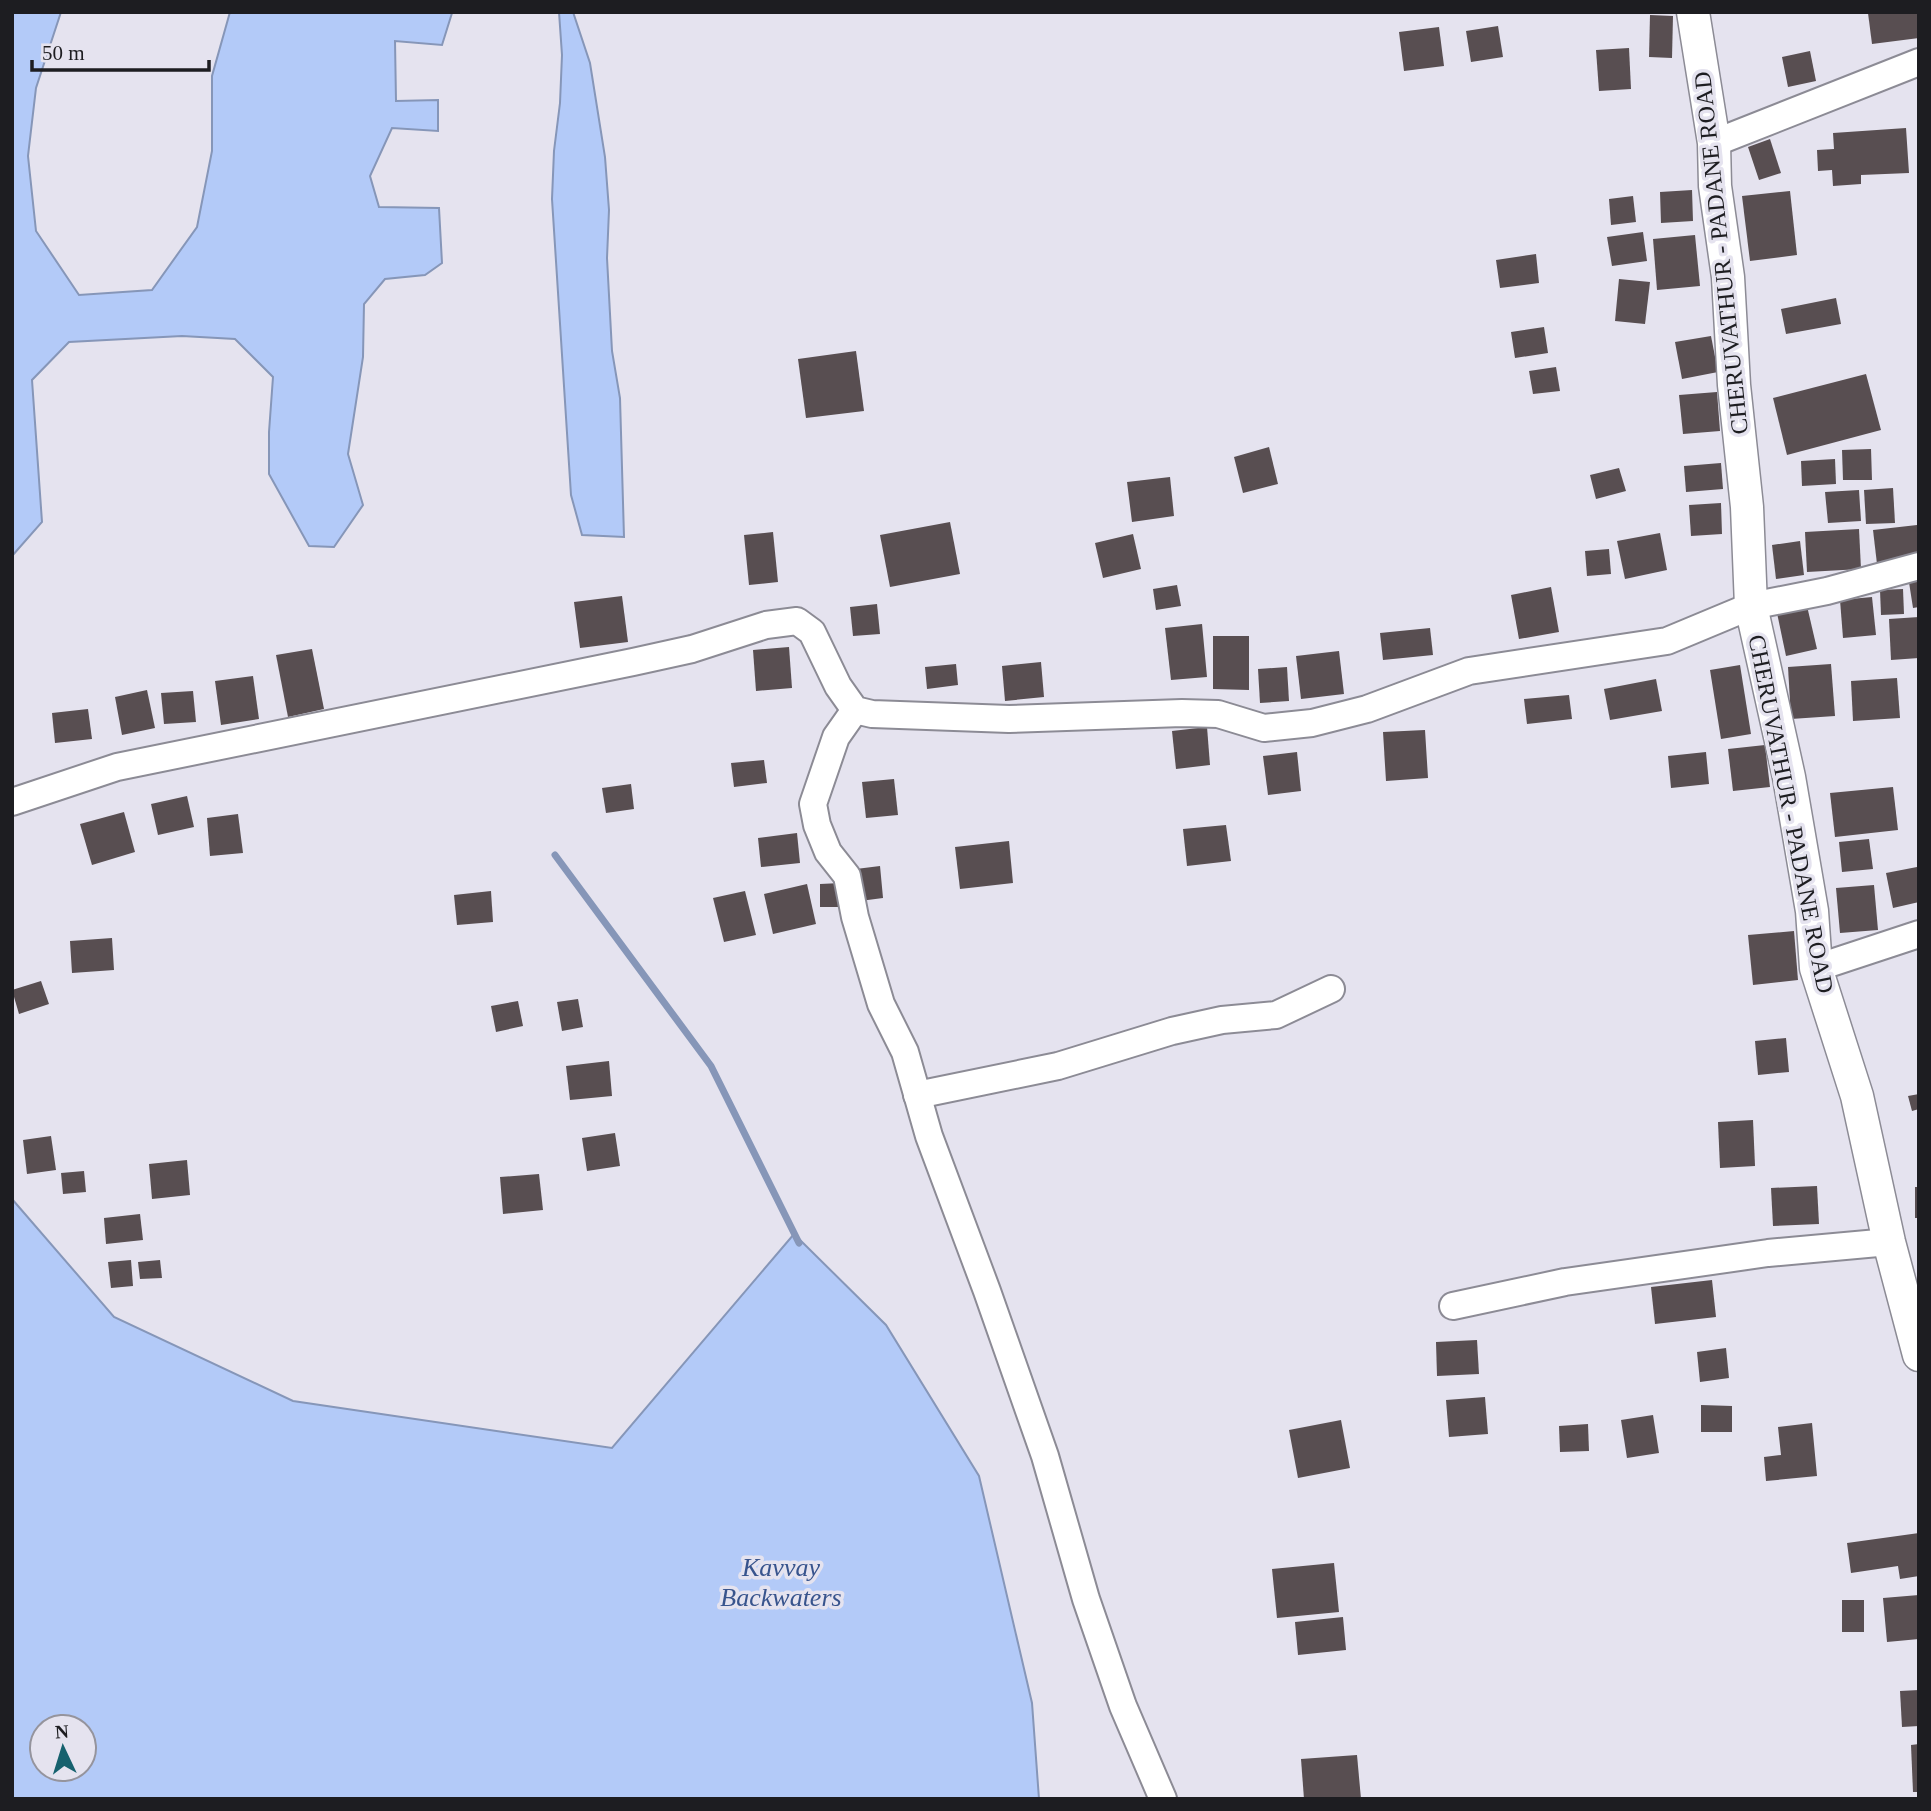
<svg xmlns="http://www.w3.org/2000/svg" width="1931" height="1811" viewBox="0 0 1931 1811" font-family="Georgia,serif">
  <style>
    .water { fill: #b3caf8; stroke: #8696b8; stroke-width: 2; fill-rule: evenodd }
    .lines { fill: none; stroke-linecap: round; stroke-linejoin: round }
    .stream { stroke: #8696b8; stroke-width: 7 }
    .building { fill: #584e51 }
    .minor-casing { stroke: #8c8b95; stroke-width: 30 }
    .major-casing { stroke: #8c8b95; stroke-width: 35 }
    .minor { stroke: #fff; stroke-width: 26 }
    .major { stroke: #fff; stroke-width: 32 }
    .labels { text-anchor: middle; stroke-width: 7; stroke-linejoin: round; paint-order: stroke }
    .street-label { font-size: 24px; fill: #1d1d21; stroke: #e5e3ef }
    .water-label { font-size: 26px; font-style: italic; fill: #38548d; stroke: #e5e3ef }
  </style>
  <rect width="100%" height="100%" fill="#e5e3ef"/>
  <!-- water -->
  <g class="water">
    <path d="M 12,12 L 61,12 L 36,88 L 28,156 L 36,231 L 79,295 L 152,290 L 197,227 L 212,151 L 212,76 L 230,12 L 452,13 L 442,45 L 395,41 L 396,101 L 438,100 L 438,131 L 392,128 L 370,176 L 379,207 L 439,208 L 442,263 L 425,275 L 385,279 L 364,304 L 363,357 L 348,454 L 363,505 L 334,547 L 309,546 L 269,474 L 269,432 L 273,377 L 235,339 L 182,336 L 69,342 L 32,380 L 42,522 L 12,556 Z"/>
    <path d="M 559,12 L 573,12 L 590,63 L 605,157 L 609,210 L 607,258 L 612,351 L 620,398 L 624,537 L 582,535 L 571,495 L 552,199 L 554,151 L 560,103 L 562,55 Z"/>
    <path d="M 12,1199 L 114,1317 L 293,1401 L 612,1448 L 794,1234 L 886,1325 L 979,1476 L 1032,1703 L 1039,1799 L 12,1799 ZM 42,1727 L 84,1727 L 84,1769 L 42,1769 Z"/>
  </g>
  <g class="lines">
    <!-- stream -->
    <path class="stream" d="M 555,855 L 711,1066 L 799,1243"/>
  </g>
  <!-- building -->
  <g class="building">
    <path d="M 1918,12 L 1919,38 L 1872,44 L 1868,13 Z"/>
    <path d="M 1650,15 L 1673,16 L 1672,58 L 1649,57 Z"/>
    <path d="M 1498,26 L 1503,57 L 1471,62 L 1466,31 Z"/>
    <path d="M 1439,27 L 1444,66 L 1404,71 L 1399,32 Z"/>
    <path d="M 1629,48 L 1631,89 L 1599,91 L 1596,50 Z"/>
    <path d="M 1810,51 L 1816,81 L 1788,87 L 1782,57 Z"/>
    <path d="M 1906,128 L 1909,173 L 1861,175 L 1861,184 L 1833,186 L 1832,170 L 1818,171 L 1817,150 L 1834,149 L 1833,133 Z"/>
    <path d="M 1770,139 L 1781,173 L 1759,180 L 1748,147 Z"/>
    <path d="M 1692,190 L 1693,221 L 1661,223 L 1660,192 Z"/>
    <path d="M 1790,191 L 1797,255 L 1750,261 L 1742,196 Z"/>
    <path d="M 1633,196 L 1636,222 L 1611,225 L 1609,199 Z"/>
    <path d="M 1643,232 L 1647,261 L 1612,266 L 1607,237 Z"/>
    <path d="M 1695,235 L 1700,286 L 1657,290 L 1653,239 Z"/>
    <path d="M 1536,254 L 1539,283 L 1500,288 L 1496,260 Z"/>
    <path d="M 1619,279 L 1650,282 L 1645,324 L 1615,321 Z"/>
    <path d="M 1836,298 L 1841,324 L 1786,334 L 1781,309 Z"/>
    <path d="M 1544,327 L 1548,353 L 1515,358 L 1511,332 Z"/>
    <path d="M 1711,336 L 1718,372 L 1682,379 L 1675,342 Z"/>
    <path d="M 856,351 L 864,411 L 806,418 L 798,359 Z"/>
    <path d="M 1556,367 L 1560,391 L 1533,394 L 1529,371 Z"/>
    <path d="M 1866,374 L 1881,430 L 1787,455 L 1773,398 Z"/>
    <path d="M 1717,392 L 1720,431 L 1683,434 L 1679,395 Z"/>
    <path d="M 1269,447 L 1278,484 L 1243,493 L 1234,457 Z"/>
    <path d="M 1871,449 L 1872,480 L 1843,480 L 1842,450 Z"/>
    <path d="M 1835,459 L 1836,484 L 1802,486 L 1801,461 Z"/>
    <path d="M 1721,463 L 1723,489 L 1686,492 L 1684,466 Z"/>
    <path d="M 1619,468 L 1626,491 L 1596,499 L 1590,475 Z"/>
    <path d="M 1170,477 L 1174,516 L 1132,522 L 1127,482 Z"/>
    <path d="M 1893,488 L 1895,523 L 1866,524 L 1864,490 Z"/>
    <path d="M 1859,490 L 1861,521 L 1828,523 L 1825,492 Z"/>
    <path d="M 1721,503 L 1722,534 L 1691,536 L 1689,505 Z"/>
    <path d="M 950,522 L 960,574 L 890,587 L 880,535 Z"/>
    <path d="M 1917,525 L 1919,559 L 1877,564 L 1873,530 Z"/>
    <path d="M 1859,529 L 1861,569 L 1807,572 L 1805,532 Z"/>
    <path d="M 773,532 L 778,582 L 749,585 L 744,535 Z"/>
    <path d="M 1660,533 L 1667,570 L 1625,579 L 1617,541 Z"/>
    <path d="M 1133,534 L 1141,569 L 1103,578 L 1095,543 Z"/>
    <path d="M 1800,541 L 1804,575 L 1776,579 L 1772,545 Z"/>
    <path d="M 1609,549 L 1611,574 L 1587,576 L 1585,551 Z"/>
    <path d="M 1919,574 L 1919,607 L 1913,608 L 1908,576 Z"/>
    <path d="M 1177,585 L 1181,606 L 1156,610 L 1153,589 Z"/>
    <path d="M 1551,587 L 1559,632 L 1519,639 L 1511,595 Z"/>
    <path d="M 1903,589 L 1904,614 L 1881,615 L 1880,590 Z"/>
    <path d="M 622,596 L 628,642 L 580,648 L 574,602 Z"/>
    <path d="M 1872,597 L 1876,635 L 1843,638 L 1840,600 Z"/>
    <path d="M 877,604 L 880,634 L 853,636 L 850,607 Z"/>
    <path d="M 1807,606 L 1817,649 L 1786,656 L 1777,613 Z"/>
    <path d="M 1919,617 L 1919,658 L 1891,660 L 1889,619 Z"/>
    <path d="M 1202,624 L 1207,677 L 1171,680 L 1165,628 Z"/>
    <path d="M 1430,628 L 1433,655 L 1383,660 L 1380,633 Z"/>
    <path d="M 1213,636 L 1249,636 L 1249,690 L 1213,689 Z"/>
    <path d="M 789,647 L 792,688 L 756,691 L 753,650 Z"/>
    <path d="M 312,649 L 324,709 L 288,717 L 276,655 Z"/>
    <path d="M 1339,651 L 1344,694 L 1301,699 L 1296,656 Z"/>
    <path d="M 1041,662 L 1044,697 L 1005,701 L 1002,666 Z"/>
    <path d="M 956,664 L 958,685 L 927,689 L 925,667 Z"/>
    <path d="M 1831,664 L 1835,716 L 1791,719 L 1788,667 Z"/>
    <path d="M 1740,665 L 1751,734 L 1721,739 L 1710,670 Z"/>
    <path d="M 1287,667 L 1289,701 L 1260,703 L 1258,669 Z"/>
    <path d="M 253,676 L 259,719 L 221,725 L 215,681 Z"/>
    <path d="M 1897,678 L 1900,718 L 1853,721 L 1851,681 Z"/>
    <path d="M 1656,679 L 1662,711 L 1610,720 L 1604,689 Z"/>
    <path d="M 147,690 L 155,728 L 122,735 L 115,697 Z"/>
    <path d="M 193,691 L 196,722 L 164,724 L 161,693 Z"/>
    <path d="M 1569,695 L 1572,719 L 1527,724 L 1524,699 Z"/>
    <path d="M 88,709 L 92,739 L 55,743 L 52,713 Z"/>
    <path d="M 1207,727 L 1210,765 L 1176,769 L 1172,731 Z"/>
    <path d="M 1425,730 L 1428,778 L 1386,781 L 1383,732 Z"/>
    <path d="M 1765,745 L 1770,787 L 1733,791 L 1728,749 Z"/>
    <path d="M 1297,752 L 1301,791 L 1268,795 L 1263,756 Z"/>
    <path d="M 1706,752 L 1709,784 L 1671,788 L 1668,756 Z"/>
    <path d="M 764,760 L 767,783 L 734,787 L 731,763 Z"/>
    <path d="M 894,779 L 898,815 L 866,818 L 862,782 Z"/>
    <path d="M 631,784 L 634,809 L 606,813 L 602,788 Z"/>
    <path d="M 1893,787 L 1898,830 L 1835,837 L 1830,793 Z"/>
    <path d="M 187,796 L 194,827 L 158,835 L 151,804 Z"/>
    <path d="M 124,812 L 135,852 L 92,865 L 80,824 Z"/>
    <path d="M 238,814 L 243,853 L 210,856 L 207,818 Z"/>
    <path d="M 1226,825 L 1231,861 L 1187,866 L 1183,829 Z"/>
    <path d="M 797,833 L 800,863 L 761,867 L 758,838 Z"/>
    <path d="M 1869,839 L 1873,869 L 1842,872 L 1839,842 Z"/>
    <path d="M 1009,841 L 1013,883 L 960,889 L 955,847 Z"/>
    <path d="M 880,866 L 883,898 L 860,901 L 856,869 Z"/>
    <path d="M 1917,867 L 1919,902 L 1893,908 L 1886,873 Z"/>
    <path d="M 841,883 L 842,907 L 820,907 L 820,884 Z"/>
    <path d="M 807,884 L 816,924 L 773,934 L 764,894 Z"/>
    <path d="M 1874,885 L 1878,930 L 1840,933 L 1836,888 Z"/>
    <path d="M 491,891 L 493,922 L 457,925 L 454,895 Z"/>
    <path d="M 745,891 L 756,935 L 724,942 L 713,898 Z"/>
    <path d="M 1794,931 L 1798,980 L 1753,985 L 1748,935 Z"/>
    <path d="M 112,938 L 114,970 L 72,973 L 70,941 Z"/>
    <path d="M 41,981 L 49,1004 L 19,1014 L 12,990 Z"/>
    <path d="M 578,999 L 583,1027 L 562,1031 L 557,1002 Z"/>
    <path d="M 518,1001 L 523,1026 L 496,1032 L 491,1006 Z"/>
    <path d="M 1786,1038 L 1789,1072 L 1758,1075 L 1755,1041 Z"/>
    <path d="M 609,1061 L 612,1096 L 570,1100 L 566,1066 Z"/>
    <path d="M 1919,1094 L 1919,1109 L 1912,1111 L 1908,1096 Z"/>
    <path d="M 1753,1120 L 1755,1166 L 1720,1168 L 1718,1122 Z"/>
    <path d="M 615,1133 L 620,1166 L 587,1171 L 582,1138 Z"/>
    <path d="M 51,1136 L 56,1170 L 27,1174 L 23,1140 Z"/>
    <path d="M 187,1160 L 190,1195 L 152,1199 L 149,1164 Z"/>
    <path d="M 84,1171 L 86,1192 L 63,1194 L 61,1173 Z"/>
    <path d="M 539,1174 L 543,1210 L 503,1214 L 500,1177 Z"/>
    <path d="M 1817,1186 L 1819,1224 L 1773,1226 L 1771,1188 Z"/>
    <rect x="1915" y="1187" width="4" height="31"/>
    <path d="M 140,1214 L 143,1240 L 106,1244 L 104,1218 Z"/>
    <path d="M 131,1260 L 133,1286 L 111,1288 L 108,1262 Z"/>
    <path d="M 160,1260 L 162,1278 L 140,1279 L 138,1262 Z"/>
    <path d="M 1712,1280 L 1716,1317 L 1655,1324 L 1651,1287 Z"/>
    <path d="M 1477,1340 L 1479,1374 L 1437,1376 L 1436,1342 Z"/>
    <path d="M 1726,1348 L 1729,1378 L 1700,1382 L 1697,1352 Z"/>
    <path d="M 1485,1397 L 1488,1434 L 1449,1437 L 1446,1400 Z"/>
    <path d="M 1701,1405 L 1732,1406 L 1732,1432 L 1701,1432 Z"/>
    <path d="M 1653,1415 L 1659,1453 L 1627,1458 L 1621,1420 Z"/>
    <path d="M 1341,1420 L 1350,1468 L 1298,1478 L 1289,1430 Z"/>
    <path d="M 1812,1423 L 1817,1476 L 1766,1481 L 1764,1457 L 1781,1455 L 1778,1427 Z"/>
    <path d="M 1588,1424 L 1589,1451 L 1560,1452 L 1559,1426 Z"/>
    <path d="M 1919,1533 L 1919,1576 L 1900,1579 L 1898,1566 L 1851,1573 L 1847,1543 Z"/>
    <path d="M 1334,1563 L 1339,1612 L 1277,1618 L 1272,1569 Z"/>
    <path d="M 1919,1595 L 1919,1639 L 1887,1642 L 1883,1598 Z"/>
    <rect x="1842" y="1600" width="22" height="32"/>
    <path d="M 1343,1617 L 1346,1650 L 1298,1655 L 1295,1622 Z"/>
    <path d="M 1919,1690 L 1919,1726 L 1902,1727 L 1900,1691 Z"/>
    <path d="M 1919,1744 L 1919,1792 L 1913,1792 L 1911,1745 Z"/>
    <path d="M 1357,1755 L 1361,1799 L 1304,1799 L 1301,1759 Z"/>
  </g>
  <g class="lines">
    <defs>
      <g id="minor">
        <path d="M 1714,143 L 1919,62"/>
        <path d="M 855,710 L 836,737 L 813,804 L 817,825 L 828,852 L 847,876 L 855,917 L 881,1004 L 905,1052 L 929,1136 L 987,1291 L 1045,1456 L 1086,1599 L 1123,1706 L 1163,1799"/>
        <path d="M 12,802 L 117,767 L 633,662 L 692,649 L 766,625 L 797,621 L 812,632 L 838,686 L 855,710 L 872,714 L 1009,719 L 1182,713 L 1218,714 L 1264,728 L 1312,723 L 1367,709 L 1469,671 L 1667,641 L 1751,606 L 1827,591 L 1919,566"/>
        <path d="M 1816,968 L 1919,934"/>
        <path d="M 917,1095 L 1058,1066 L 1172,1031 L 1222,1020 L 1276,1015 L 1331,989"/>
        <path d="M 1453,1306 L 1565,1282 L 1768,1253 L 1889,1242"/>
      </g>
      <path id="major" d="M 1693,12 L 1714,143 L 1715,186 L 1728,277 L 1734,385 L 1747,507 L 1751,606 L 1789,777 L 1812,911 L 1816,968 L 1857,1096 L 1889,1242 L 1919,1355"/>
    </defs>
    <!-- minor casing -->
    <use href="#minor" class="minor-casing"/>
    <!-- major casing -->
    <use href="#major" class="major-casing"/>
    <!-- minor -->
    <use href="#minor" class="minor"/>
    <!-- major -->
    <use href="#major" class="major"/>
  </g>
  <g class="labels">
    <!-- street labels -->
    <g class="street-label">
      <text transform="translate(1721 253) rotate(-96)" y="8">CHERUVATHUR - PADANE ROAD</text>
      <text transform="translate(1791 814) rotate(79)" y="8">CHERUVATHUR - PADANE ROAD</text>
    </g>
    <!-- water labels -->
    <g class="water-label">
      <text x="781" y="1576">Kavvay<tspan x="781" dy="30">Backwaters</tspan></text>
    </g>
  </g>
  <!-- border -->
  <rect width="1931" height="1811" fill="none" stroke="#1d1d21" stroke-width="28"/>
  <!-- north arrow -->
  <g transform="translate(63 1748) rotate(356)"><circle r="33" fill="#e5e3ef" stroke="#95949d" stroke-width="2"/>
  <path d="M0-5L12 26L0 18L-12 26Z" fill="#16616e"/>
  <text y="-10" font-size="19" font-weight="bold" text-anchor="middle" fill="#1d1d21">N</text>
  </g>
  <!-- scale -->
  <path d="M32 60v10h177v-10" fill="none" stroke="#1d1d21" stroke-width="3.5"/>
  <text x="42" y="60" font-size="21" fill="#1d1d21" stroke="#e5e3ef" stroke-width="5" paint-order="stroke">50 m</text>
</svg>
